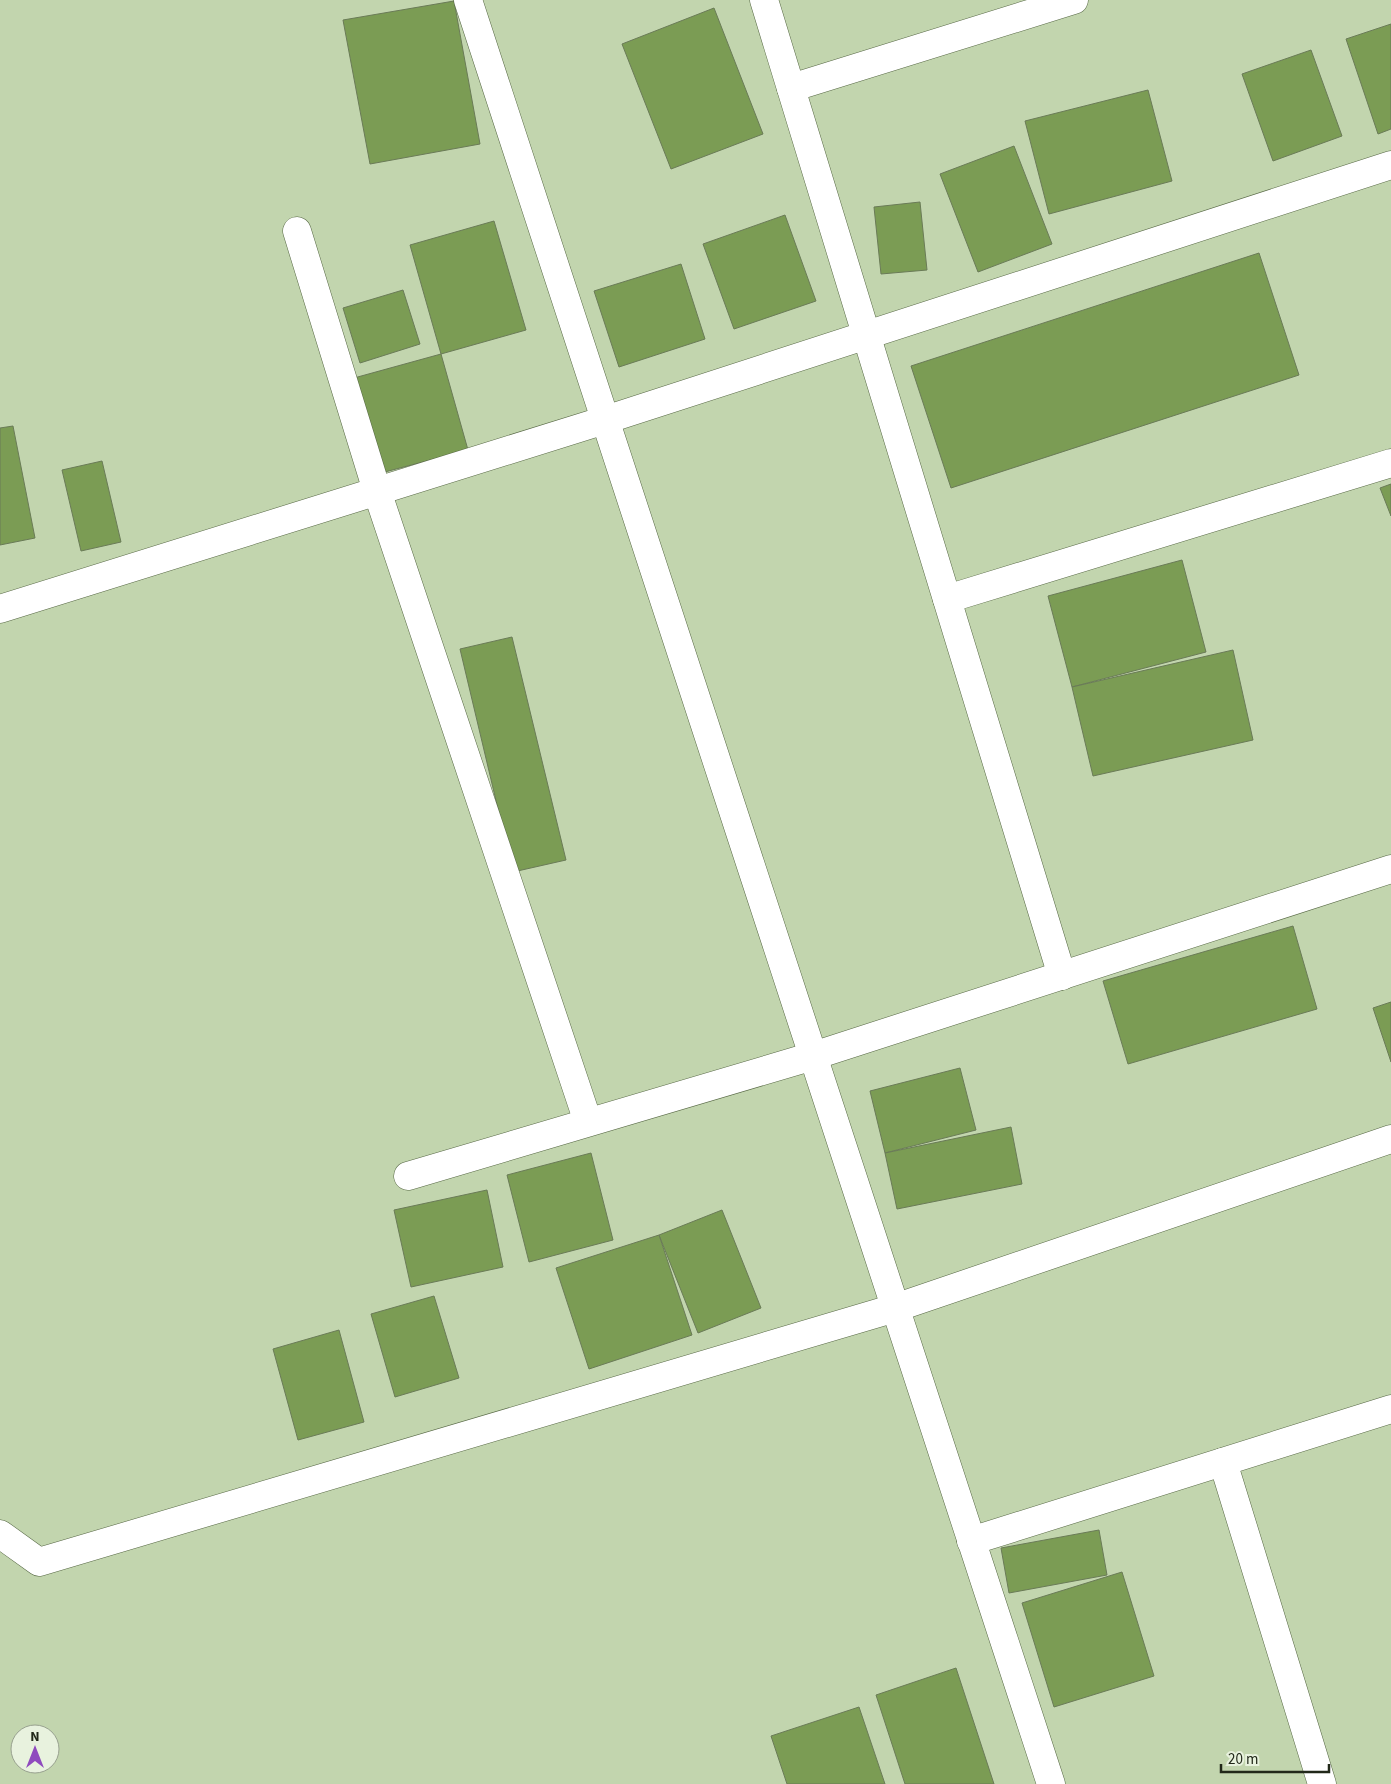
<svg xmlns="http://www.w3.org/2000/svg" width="1391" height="1784" viewBox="0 0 1391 1784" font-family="'Source Sans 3',sans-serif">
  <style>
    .building { fill: #7b9c54; stroke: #6a7b57 }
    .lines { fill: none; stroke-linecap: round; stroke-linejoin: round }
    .minor-casing { stroke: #576845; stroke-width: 29 }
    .minor { stroke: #fff; stroke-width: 28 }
  </style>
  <rect width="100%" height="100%" fill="#c2d5ae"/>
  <!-- building -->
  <g class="building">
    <path d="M 454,1 L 480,144 L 370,164 L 343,20 Z"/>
    <path d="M 714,8 L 763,134 L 671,169 L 622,44 Z"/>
    <path d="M 1391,24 L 1391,129 L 1378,134 L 1346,39 Z"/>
    <path d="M 1311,50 L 1342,136 L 1273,161 L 1242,74 Z"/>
    <path d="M 1148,90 L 1172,181 L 1049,214 L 1025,121 Z"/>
    <path d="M 1014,146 L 1052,244 L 978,272 L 940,174 Z"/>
    <path d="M 920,202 L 927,270 L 881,274 L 874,207 Z"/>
    <path d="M 785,215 L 816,301 L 734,329 L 703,244 Z"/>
    <path d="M 494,221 L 526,330 L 441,354 L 410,245 Z"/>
    <path d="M 1259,253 L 1299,375 L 951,488 L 911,366 Z"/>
    <path d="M 681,264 L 705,339 L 619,367 L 594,291 Z"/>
    <path d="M 403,290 L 420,344 L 360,363 L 343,308 Z"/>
    <path d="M 441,354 L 468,450 L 381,473 L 354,378 Z"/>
    <path d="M 13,426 L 35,538 L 0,545 L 0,428 Z"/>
    <path d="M 102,461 L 121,542 L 81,551 L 62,470 Z"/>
    <path d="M 1391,484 L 1391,516 L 1380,488 Z"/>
    <path d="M 1182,560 L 1206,652 L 1072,687 L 1048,596 Z"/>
    <path d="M 512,637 L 566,860 L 513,872 L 460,649 Z"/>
    <path d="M 1233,650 L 1253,740 L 1093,776 L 1072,687 Z"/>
    <path d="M 1293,926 L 1317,1009 L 1128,1064 L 1103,981 Z"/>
    <path d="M 1391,1002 L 1391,1062 L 1373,1008 Z"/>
    <path d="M 960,1068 L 976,1130 L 885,1153 L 870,1091 Z"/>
    <path d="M 1011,1127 L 1022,1184 L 897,1209 L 885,1153 Z"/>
    <path d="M 591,1153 L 613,1240 L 529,1262 L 507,1175 Z"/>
    <path d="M 487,1190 L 503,1267 L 411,1287 L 394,1210 Z"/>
    <path d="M 722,1210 L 761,1308 L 698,1333 L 659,1235 Z"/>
    <path d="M 659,1235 L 692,1335 L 589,1369 L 556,1268 Z"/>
    <path d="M 434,1296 L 459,1378 L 395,1397 L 371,1314 Z"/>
    <path d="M 339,1330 L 364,1422 L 298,1440 L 273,1349 Z"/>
    <path d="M 1099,1530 L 1107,1575 L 1009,1593 L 1001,1548 Z"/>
    <path d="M 1122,1572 L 1154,1676 L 1054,1707 L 1022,1603 Z"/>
    <path d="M 956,1668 L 994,1784 L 905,1784 L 876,1695 Z"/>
    <path d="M 859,1707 L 885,1784 L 787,1784 L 771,1736 Z"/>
  </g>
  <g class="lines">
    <defs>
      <g id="minor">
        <path d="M 468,0 L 1051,1784"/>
        <path d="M 764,0 L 1062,976"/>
        <path d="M 791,88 L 1074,0"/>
        <path d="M 297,231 L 377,491 L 588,1122"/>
        <path d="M 947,599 L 1391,463"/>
        <path d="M 0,609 L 605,420 L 1391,165"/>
        <path d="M 408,1176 L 813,1056 L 1391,869"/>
        <path d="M 1223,1462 L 1322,1784"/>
        <path d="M 0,1534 L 39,1562 L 895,1308 L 1391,1139"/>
        <path d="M 971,1541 L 1391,1409"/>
      </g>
    </defs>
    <!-- minor casing -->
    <use href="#minor" class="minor-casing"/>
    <!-- minor -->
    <use href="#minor" class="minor"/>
  </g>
  <!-- north arrow -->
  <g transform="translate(35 1749)"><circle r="24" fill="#e8f2de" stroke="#98a18f"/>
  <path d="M0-4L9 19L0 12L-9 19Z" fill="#8f4abe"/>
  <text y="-8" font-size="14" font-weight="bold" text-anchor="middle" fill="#212819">N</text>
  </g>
  <!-- scale -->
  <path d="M1221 1764v8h108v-8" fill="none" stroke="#212819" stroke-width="2.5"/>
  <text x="1228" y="1764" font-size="15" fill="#212819" stroke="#e8f2de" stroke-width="4" paint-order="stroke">20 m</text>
</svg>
